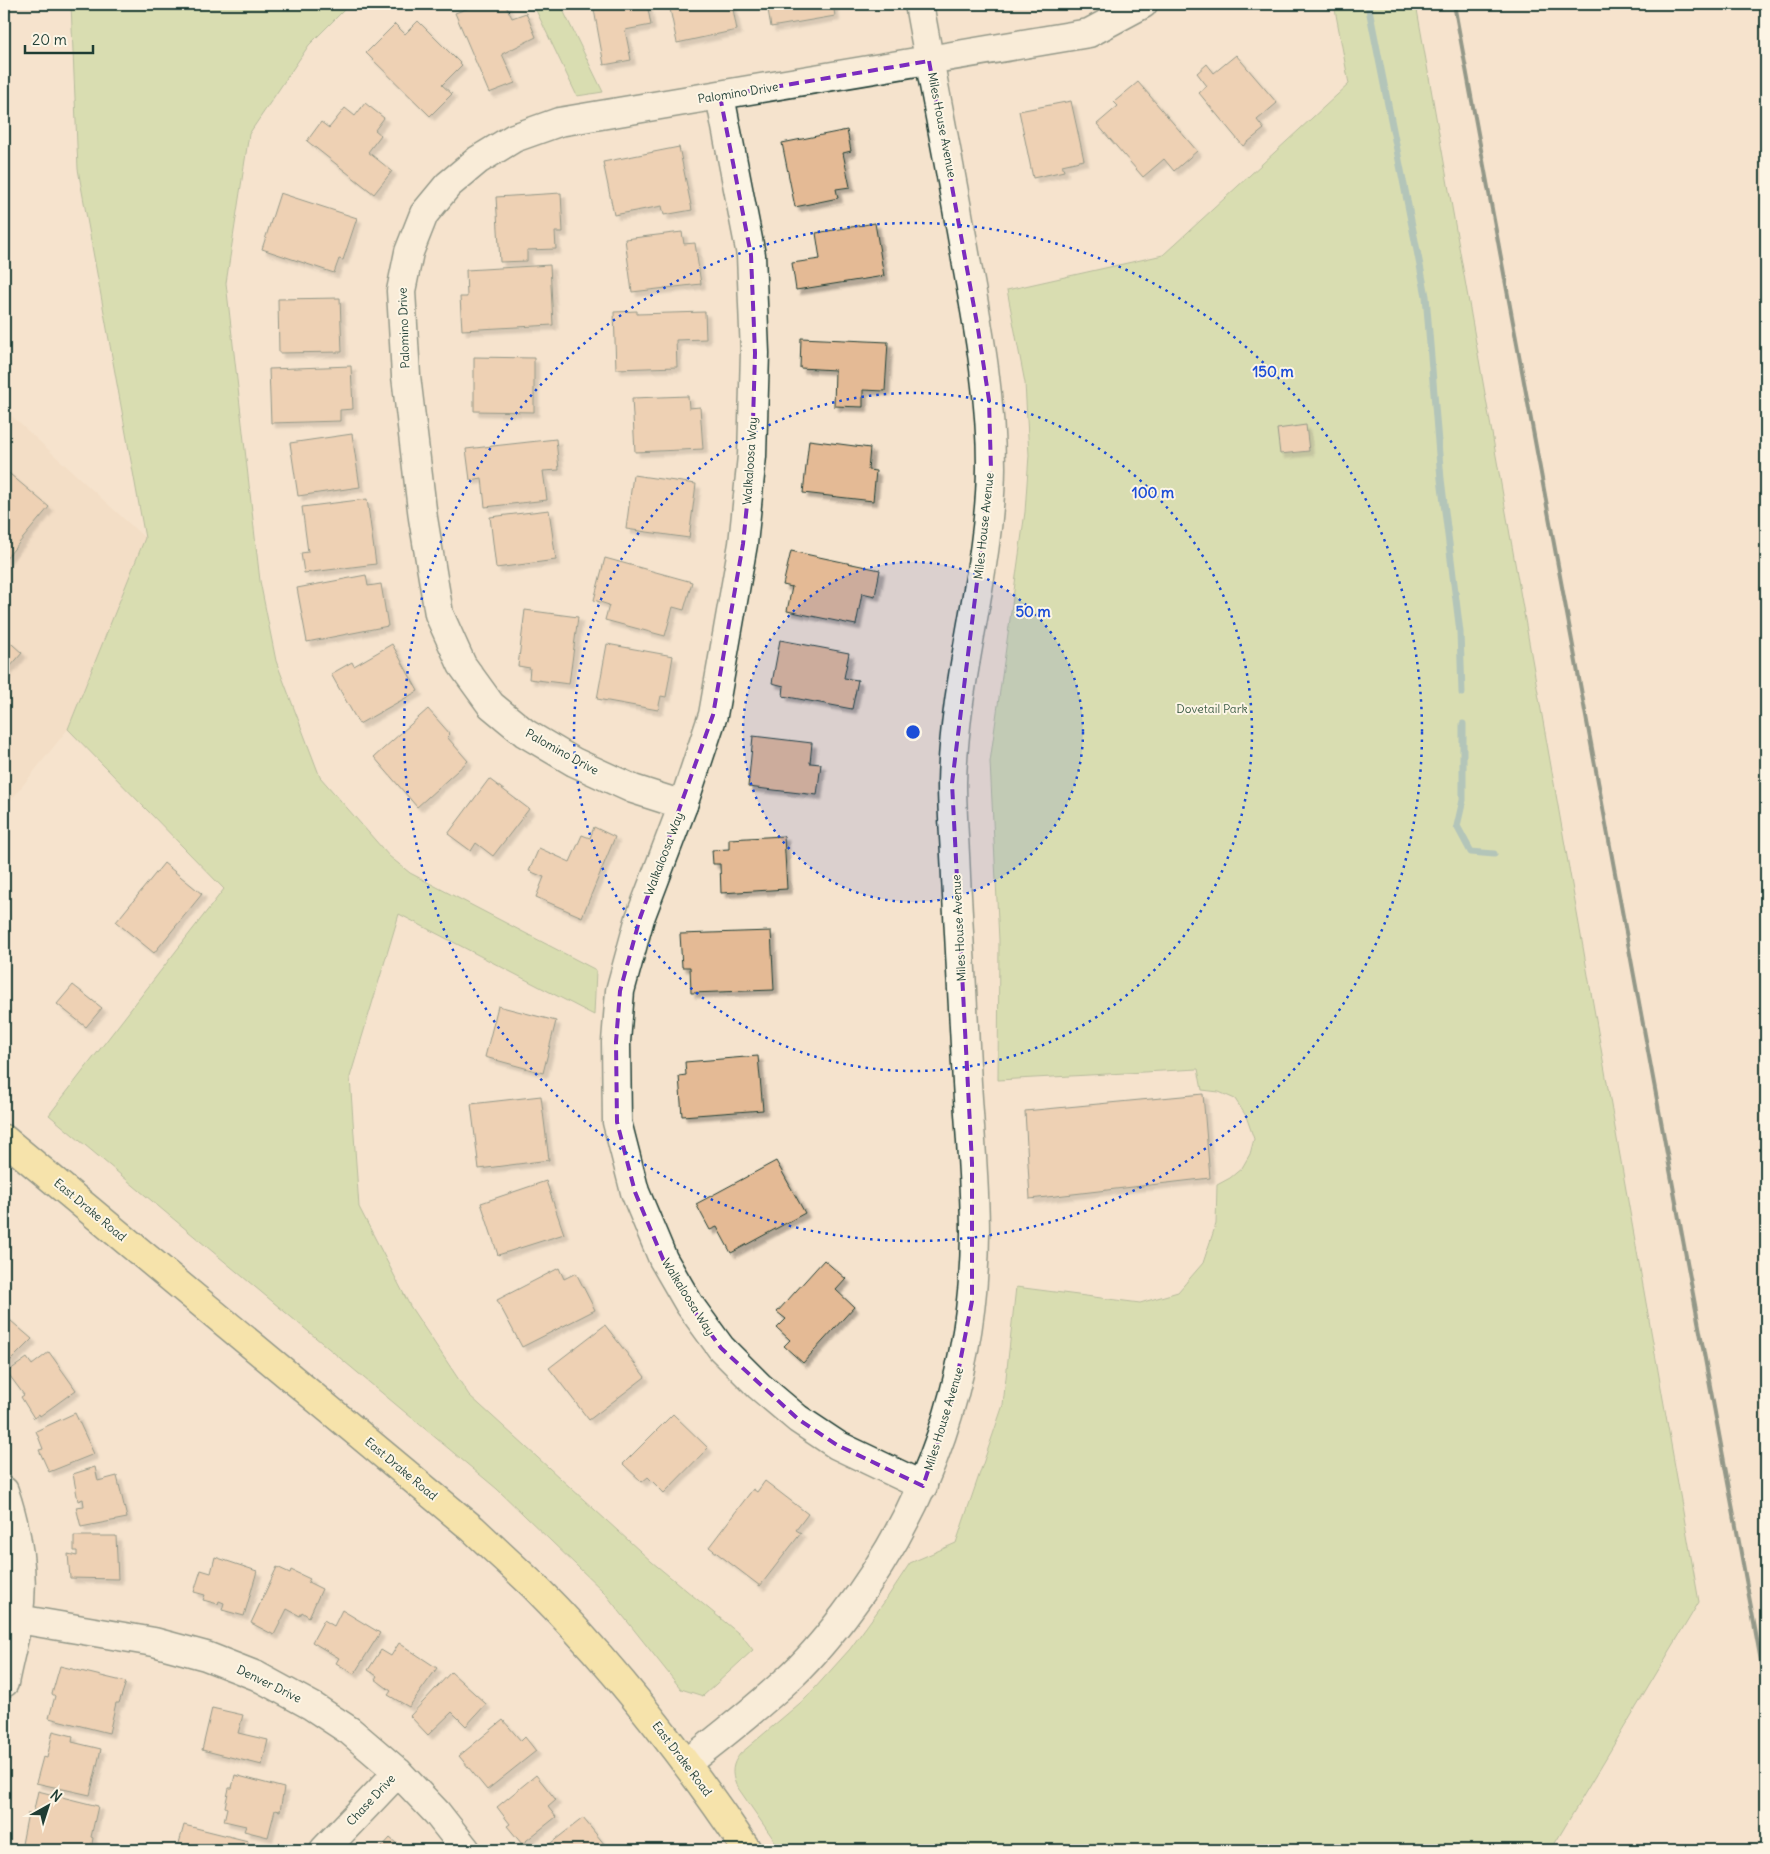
<svg xmlns="http://www.w3.org/2000/svg" width="1770" height="1854" viewBox="0 0 1770 1854" font-family="Delius,sans-serif">
  <style>
    .built { fill: #f0d7bc }
    .green { fill: #b7d68e; stroke: #6b8a61 }
    .lines { fill: none; stroke-linecap: round; stroke-linejoin: round }
    .stream { stroke: #639fa1; stroke-width: 7 }
    .building { fill: #e4ba95; stroke: #1f3d34; filter: url(#shadow) }
    .minor-casing { stroke: #1f3d34; stroke-width: 31 }
    .major-casing { stroke: #1f3d34; stroke-width: 31 }
    .minor { stroke: #fcf5e5; stroke-width: 28 }
    .major { stroke: #f7e281; stroke-width: 28 }
    .rail { stroke: #1f3d34; stroke-width: 4 }
    .marked { fill: none; stroke: #7b2cbf; stroke-width: 4; stroke-dasharray: 10 6; stroke-linejoin: round }
    .ring { fill: none; stroke: #1d4ed8; stroke-width: 2.5; stroke-dasharray: 2.5 5 }
    .labels { text-anchor: middle; stroke-width: 4; stroke-linejoin: round; paint-order: stroke }
    .street-label { font-size: 12px; fill: #1f3d34; stroke: #fcf5e5 }
    .park-label { font-size: 12px; fill: #3d5c46; stroke: #fcf5e5 }
    .centre { fill: #1d4ed8; stroke: #fcf5e5; stroke-width: 2.5 }
    .ring-label { font-size: 15px; text-anchor: middle; font-weight: bold; fill: #1d4ed8; stroke: #fcf5e5; stroke-width: 4; stroke-linejoin: round; paint-order: stroke }
  </style>
  <defs>
    <filter id="shadow"><feDropShadow dx="4.5" dy="4.5" stdDeviation="1" flood-color="#0004"/></filter>
  </defs>
  <rect width="100%" height="100%" fill="#f5e3cd"/>
  <filter id="ink" filterUnits="userSpaceOnUse"><feTurbulence type="fractalNoise" baseFrequency=".02" numOctaves="2"/><feDisplacementMap in="SourceGraphic" scale="10" xChannelSelector="R" yChannelSelector="G"/><feConvolveMatrix kernelMatrix="1 2 1 2 8 2 1 2 1" color-interpolation-filters="sRGB"/></filter>
  <g filter="url(#ink)">
    <!-- built -->
    <path class="built" d="M 4,409 L 145,538 L 68,729 L 4,809 Z"/>
    <!-- green -->
    <g class="green">
      <path d="M 71,4 L 350,4 L 309,45 L 249,134 L 226,283 L 260,581 L 276,661 L 320,777 L 389,856 L 410,873 L 596,970 L 594,1015 L 399,914 L 350,1077 L 359,1207 L 410,1306 L 469,1395 L 652,1562 L 743,1637 L 753,1650 L 703,1696 L 681,1689 L 604,1592 L 497,1489 L 49,1115 L 224,889 L 68,729 L 145,538 L 78,169 Z"/>
      <path d="M 533,4 L 560,4 L 603,92 L 577,96 Z"/>
      <path d="M 1334,4 L 1416,4 L 1699,1602 L 1551,1850 L 781,1850 L 736,1785 C 731,1773 732,1764 740,1754 L 806,1698 L 850,1649 L 885,1601 L 910,1563 L 956,1543 L 1003,1405 L 1016,1287 L 1140,1303 L 1178,1292 L 1203,1263 L 1216,1224 L 1217,1185 L 1230,1178 L 1242,1168 L 1250,1154 L 1254,1139 L 1246,1116 L 1235,1099 L 1219,1092 L 1202,1090 L 1198,1069 L 998,1080 L 999,940 L 990,762 L 1025,512 L 1029,455 L 1025,383 L 1007,290 L 1163,255 L 1349,84 Z"/>
    </g>
    <g class="lines">
      <!-- stream -->
      <g class="stream">
        <path d="M 1368,4 L 1426,296 L 1441,479 L 1460,632 L 1462,693"/>
        <path d="M 1463,724 L 1463,800 L 1457,826 L 1471,852 L 1494,854"/>
      </g>
    </g>
    <!-- building -->
    <g class="building">
      <path d="M 480,4 L 505,4 L 512,18 L 526,13 L 536,37 L 502,54 L 515,83 L 489,93 L 455,13 Z"/>
      <path d="M 593,4 L 647,4 L 651,25 L 625,30 L 631,60 L 604,65 Z"/>
      <path d="M 669,4 L 732,4 L 737,30 L 677,43 Z"/>
      <path d="M 767,4 L 833,4 L 835,16 L 771,27 Z"/>
      <path d="M 418,21 L 462,65 L 442,85 L 452,94 L 430,116 L 366,53 L 395,24 L 405,34 Z"/>
      <path d="M 1236,55 L 1277,103 L 1257,120 L 1264,129 L 1243,146 L 1199,93 L 1207,86 L 1197,73 L 1207,64 L 1214,73 Z"/>
      <path d="M 1138,82 L 1197,151 L 1174,171 L 1164,159 L 1143,177 L 1097,124 L 1118,106 L 1114,102 Z"/>
      <path d="M 1071,101 L 1084,160 L 1062,165 L 1064,171 L 1033,178 L 1019,111 Z"/>
      <path d="M 365,103 L 384,118 L 375,130 L 381,135 L 368,152 L 392,171 L 374,194 L 307,141 L 321,122 L 329,128 L 345,108 L 355,116 Z"/>
      <path d="M 847,130 L 851,151 L 843,153 L 850,187 L 836,189 L 838,198 L 795,207 L 782,143 Z"/>
      <path d="M 679,147 L 692,210 L 664,215 L 662,206 L 614,215 L 603,162 Z"/>
      <path d="M 280,193 L 357,218 L 343,260 L 339,259 L 334,273 L 262,249 Z"/>
      <path d="M 561,193 L 563,232 L 555,232 L 556,249 L 527,250 L 527,261 L 500,262 L 496,197 Z"/>
      <path d="M 875,223 L 884,276 L 796,290 L 792,263 L 820,259 L 816,233 Z"/>
      <path d="M 682,232 L 684,244 L 695,243 L 701,284 L 632,292 L 625,239 Z"/>
      <path d="M 550,265 L 553,325 L 462,330 L 460,297 L 467,297 L 466,270 Z"/>
      <path d="M 340,298 L 342,352 L 279,353 L 278,299 Z"/>
      <path d="M 637,311 L 637,314 L 705,312 L 706,339 L 676,340 L 677,367 L 616,369 L 614,312 Z"/>
      <path d="M 801,338 L 888,342 L 885,391 L 863,390 L 863,407 L 834,406 L 835,370 L 800,368 Z"/>
      <path d="M 474,357 L 534,358 L 534,412 L 474,411 Z"/>
      <path d="M 351,366 L 353,409 L 340,410 L 340,421 L 271,423 L 269,369 Z"/>
      <path d="M 688,396 L 689,408 L 700,407 L 703,449 L 635,452 L 632,398 Z"/>
      <path d="M 1306,425 L 1309,451 L 1280,454 L 1277,429 Z"/>
      <path d="M 352,434 L 360,487 L 298,496 L 290,443 Z"/>
      <path d="M 556,439 L 559,470 L 543,471 L 547,500 L 485,507 L 482,478 L 470,480 L 466,449 Z"/>
      <path d="M 809,440 L 870,448 L 868,470 L 876,471 L 873,501 L 803,493 Z"/>
      <path d="M 4,469 L 49,507 L 4,561 Z"/>
      <path d="M 633,475 L 696,484 L 689,538 L 626,529 Z"/>
      <path d="M 367,499 L 376,564 L 304,573 L 301,553 L 308,552 L 302,507 Z"/>
      <path d="M 549,510 L 556,560 L 496,568 L 490,517 Z"/>
      <path d="M 791,551 L 880,570 L 875,596 L 862,593 L 856,625 L 787,611 L 792,587 L 783,585 Z"/>
      <path d="M 605,558 L 692,582 L 684,610 L 673,607 L 665,636 L 605,620 L 609,605 L 594,600 Z"/>
      <path d="M 366,575 L 368,586 L 381,584 L 388,626 L 307,642 L 297,588 Z"/>
      <path d="M 525,610 L 578,617 L 569,684 L 529,679 L 530,668 L 518,666 Z"/>
      <path d="M 4,637 L 22,653 L 4,674 Z"/>
      <path d="M 780,640 L 849,653 L 844,678 L 858,680 L 852,709 L 783,696 L 784,686 L 772,683 Z"/>
      <path d="M 392,644 L 418,691 L 359,724 L 331,674 L 352,662 L 354,666 Z"/>
      <path d="M 607,644 L 673,656 L 666,697 L 661,696 L 658,710 L 597,699 Z"/>
      <path d="M 428,709 L 450,734 L 447,737 L 468,761 L 417,807 L 374,757 Z"/>
      <path d="M 753,736 L 812,743 L 810,763 L 821,764 L 817,795 L 748,787 Z"/>
      <path d="M 489,779 L 529,809 L 493,856 L 476,843 L 471,851 L 448,834 Z"/>
      <path d="M 594,827 L 615,837 L 582,917 L 536,897 L 544,877 L 529,871 L 539,848 L 570,862 L 582,835 L 590,838 Z"/>
      <path d="M 784,836 L 787,889 L 721,893 L 720,864 L 713,864 L 712,850 L 729,849 L 729,839 Z"/>
      <path d="M 164,863 L 202,894 L 154,953 L 116,922 Z"/>
      <path d="M 771,931 L 774,990 L 691,993 L 690,967 L 682,967 L 680,934 Z"/>
      <path d="M 73,985 L 102,1008 L 86,1027 L 57,1004 Z"/>
      <path d="M 498,1006 L 556,1021 L 543,1073 L 485,1057 Z"/>
      <path d="M 758,1056 L 763,1110 L 682,1116 L 679,1076 L 686,1075 L 685,1062 Z"/>
      <path d="M 1203,1094 L 1210,1178 L 1030,1199 L 1025,1111 Z"/>
      <path d="M 541,1096 L 549,1160 L 479,1169 L 471,1104 Z"/>
      <path d="M 776,1161 L 805,1213 L 731,1253 L 717,1227 L 710,1230 L 696,1204 Z"/>
      <path d="M 546,1181 L 564,1234 L 498,1255 L 481,1203 Z"/>
      <path d="M 824,1260 L 846,1279 L 836,1290 L 854,1307 L 803,1363 L 784,1346 L 790,1340 L 777,1328 L 786,1319 L 777,1312 Z"/>
      <path d="M 559,1268 L 564,1279 L 576,1273 L 595,1310 L 522,1347 L 497,1300 Z"/>
      <path d="M 4,1315 L 32,1339 L 4,1367 Z"/>
      <path d="M 605,1325 L 645,1377 L 589,1420 L 549,1368 Z"/>
      <path d="M 49,1352 L 76,1390 L 40,1416 L 39,1414 L 34,1418 L 21,1397 L 24,1395 L 7,1372 L 27,1358 L 32,1365 Z"/>
      <path d="M 75,1413 L 94,1454 L 49,1472 L 39,1450 L 43,1449 L 36,1431 Z"/>
      <path d="M 673,1414 L 708,1448 L 664,1493 L 648,1477 L 642,1482 L 623,1464 Z"/>
      <path d="M 95,1467 L 98,1481 L 117,1476 L 127,1518 L 81,1527 L 76,1507 L 84,1506 L 83,1499 L 78,1501 L 73,1474 Z"/>
      <path d="M 765,1481 L 808,1514 L 796,1530 L 801,1533 L 760,1586 L 709,1547 L 753,1489 L 757,1492 Z"/>
      <path d="M 74,1536 L 116,1536 L 118,1579 L 70,1578 L 68,1554 L 77,1556 L 77,1551 L 74,1551 Z"/>
      <path d="M 215,1557 L 257,1571 L 244,1616 L 222,1610 L 224,1603 L 219,1601 L 218,1604 L 203,1600 L 205,1595 L 194,1592 L 201,1570 L 211,1573 Z"/>
      <path d="M 277,1567 L 290,1573 L 291,1570 L 310,1579 L 308,1582 L 322,1589 L 309,1617 L 302,1612 L 300,1616 L 287,1609 L 274,1635 L 251,1623 Z"/>
      <path d="M 342,1610 L 380,1633 L 354,1674 L 336,1663 L 339,1658 L 312,1642 L 324,1620 L 334,1626 Z"/>
      <path d="M 399,1643 L 437,1668 L 409,1707 L 388,1695 L 391,1691 L 375,1679 L 377,1676 L 368,1670 L 381,1650 L 391,1656 Z"/>
      <path d="M 60,1666 L 126,1682 L 119,1703 L 116,1703 L 109,1733 L 49,1718 L 55,1696 L 52,1694 Z"/>
      <path d="M 451,1672 L 486,1704 L 466,1726 L 452,1712 L 428,1735 L 410,1716 Z"/>
      <path d="M 212,1708 L 243,1715 L 238,1733 L 268,1740 L 262,1765 L 202,1750 Z"/>
      <path d="M 503,1720 L 521,1741 L 525,1737 L 536,1751 L 487,1790 L 459,1756 Z"/>
      <path d="M 53,1731 L 73,1736 L 72,1742 L 101,1749 L 90,1795 L 36,1783 L 43,1757 L 47,1758 Z"/>
      <path d="M 235,1775 L 284,1788 L 280,1811 L 275,1810 L 268,1837 L 244,1831 L 246,1826 L 224,1821 L 227,1808 L 225,1807 L 229,1788 L 232,1788 Z"/>
      <path d="M 536,1775 L 556,1800 L 548,1807 L 556,1817 L 522,1844 L 507,1826 L 510,1824 L 497,1807 Z"/>
      <path d="M 38,1791 L 98,1806 L 91,1837 L 93,1838 L 91,1850 L 49,1850 L 22,1844 L 28,1813 L 33,1814 Z"/>
      <path d="M 583,1818 L 609,1850 L 542,1850 Z"/>
      <path d="M 184,1825 L 248,1841 L 246,1850 L 180,1850 L 180,1848 L 178,1847 Z"/>
      <path d="M 390,1838 L 404,1850 L 379,1850 Z"/>
    </g>
    <g class="lines">
      <defs>
        <g id="minor">
          <path d="M 720,96 L 751,255 L 755,353 L 752,456 L 743,544 L 713,715 L 683,805 L 640,918 L 620,991 L 616,1042 L 617,1122 L 635,1192 L 663,1259 L 689,1304 L 721,1348 L 759,1386 L 798,1419 L 837,1445 L 923,1486"/>
          <path d="M 683,805 L 633,789 L 574,762 L 525,733 L 491,705 L 462,665 L 439,614 L 423,518 L 406,376 L 401,291 L 409,252 L 424,214 L 448,185 L 478,160 L 514,138 L 559,122 L 1089,33 L 1143,4"/>
          <path d="M 4,1491 C 18,1532 25,1576 18,1619 C 14,1640 8,1662 4,1683"/>
          <path d="M 18,1619 L 154,1642 L 206,1656 L 257,1676 L 312,1706 L 350,1731 L 398,1772 L 437,1813 L 466,1850"/>
          <path d="M 687,1763 C 721,1736 756,1709 788,1679 C 809,1660 827,1638 844,1616 C 930,1504 974,1374 975,1233 C 975,1183 970,1133 967,1083 C 963,1014 960,946 956,877 C 955,846 952,814 952,783 C 954,677 990,572 991,467 C 991,401 980,336 968,271 C 953,182 935,93 919,4"/>
          <path d="M 324,1850 L 398,1772"/>
        </g>
        <path id="major" d="M 4,1139 L 473,1529 C 493,1548 514,1567 534,1586 C 614,1666 684,1756 747,1850"/>
      </defs>
      <!-- minor casing -->
      <use href="#minor" class="minor-casing"/>
      <!-- major casing -->
      <use href="#major" class="major-casing"/>
      <!-- minor -->
      <use href="#minor" class="minor"/>
      <!-- major -->
      <use href="#major" class="major"/>
      <!-- rail -->
      <path class="rail" d="M 1454,4 L 1766,1688"/>
    </g>
  </g>
  <!-- marked area -->
  <path d="M0 0H1770V1854H0ZM 929,61 L 978,329 L 989,400 L 991,470 L 952,783 L 972,1163 L 972,1301 L 954,1393 L 923,1486 L 837,1445 L 798,1419 L 721,1348 L 689,1304 L 663,1259 L 635,1192 L 617,1122 L 616,1042 L 620,991 L 640,918 L 713,715 L 743,544 L 752,456 L 755,353 L 751,255 L 720,96 Z" fill="#f5e3cd" fill-opacity=".55" fill-rule="evenodd"/>
  <path class="marked" d="M 929,61 L 978,329 L 989,400 L 991,470 L 952,783 L 972,1163 L 972,1301 L 954,1393 L 923,1486 L 837,1445 L 798,1419 L 721,1348 L 689,1304 L 663,1259 L 635,1192 L 617,1122 L 616,1042 L 620,991 L 640,918 L 713,715 L 743,544 L 752,456 L 755,353 L 751,255 L 720,96 Z"/>
  <!-- distance rings -->
  <circle cx="913" cy="732" r="170" fill="#1d4ed8" fill-opacity=".12"/>
  <g class="ring">
    <circle cx="913" cy="732" r="170"/>
    <circle cx="913" cy="732" r="339"/>
    <circle cx="913" cy="732" r="509"/>
  </g>
  <g class="labels">
    <!-- street labels -->
    <g class="street-label">
      <text transform="translate(738 93) rotate(-9)" y="4">Palomino Drive</text>
      <text transform="translate(942 125) rotate(79)" y="4">Miles House Avenue</text>
      <text transform="translate(404 328) rotate(-92)" y="4">Palomino Drive</text>
      <text transform="translate(750 461) rotate(-86)" y="4">Walkaloosa Way</text>
      <text transform="translate(984 526) rotate(-84)" y="4">Miles House Avenue</text>
      <text transform="translate(562 752) rotate(29)" y="4">Palomino Drive</text>
      <text transform="translate(664 854) rotate(-69)" y="4">Walkaloosa Way</text>
      <text transform="translate(959 928) rotate(-93)" y="4">Miles House Avenue</text>
      <text transform="translate(90 1210) rotate(40)" y="4">East Drake Road</text>
      <text transform="translate(688 1297) rotate(58)" y="4">Walkaloosa Way</text>
      <text transform="translate(944 1419) rotate(-73)" y="4">Miles House Avenue</text>
      <text transform="translate(401 1469) rotate(40)" y="4">East Drake Road</text>
      <text transform="translate(269 1684) rotate(26)" y="4">Denver Drive</text>
      <text transform="translate(682 1759) rotate(53)" y="4">East Drake Road</text>
      <text transform="translate(371 1800) rotate(-47)" y="4">Chase Drive</text>
    </g>
    <!-- park labels -->
    <g class="park-label">
      <text x="1212" y="713">Dovetail Park</text>
    </g>
  </g>
  <circle cx="913" cy="732" r="8" class="centre"/>
  <g class="ring-label">
    <text x="1273" y="377">150 m</text>
    <text x="1153" y="498">100 m</text>
    <text x="1033" y="617">50 m</text>
  </g>
  <!-- margin -->
  <rect width="1770" height="1854" fill="none" stroke="#fcf5e5" stroke-width="20"/>
  <rect x="10" y="10" width="1750" height="1834" fill="none" stroke="#1f3d34" stroke-width="2" filter="url(#ink)"/>
  <!-- north arrow -->
  <g transform="translate(48 1806) rotate(39)" stroke="#fcf5e5" stroke-width="4" paint-order="stroke">
  <path d="M0-4L9 19L0 12L-9 19Z" fill="#1f3d34"/>
  <text y="-8" font-size="14" font-weight="bold" text-anchor="middle" fill="#1f3d34">N</text>
  </g>
  <!-- scale -->
  <path d="M25 45v8h68v-8" fill="none" stroke="#1f3d34" stroke-width="2.5"/>
  <text x="32" y="45" font-size="15" fill="#1f3d34" stroke="#fcf5e5" stroke-width="4" paint-order="stroke">20 m</text>
</svg>
